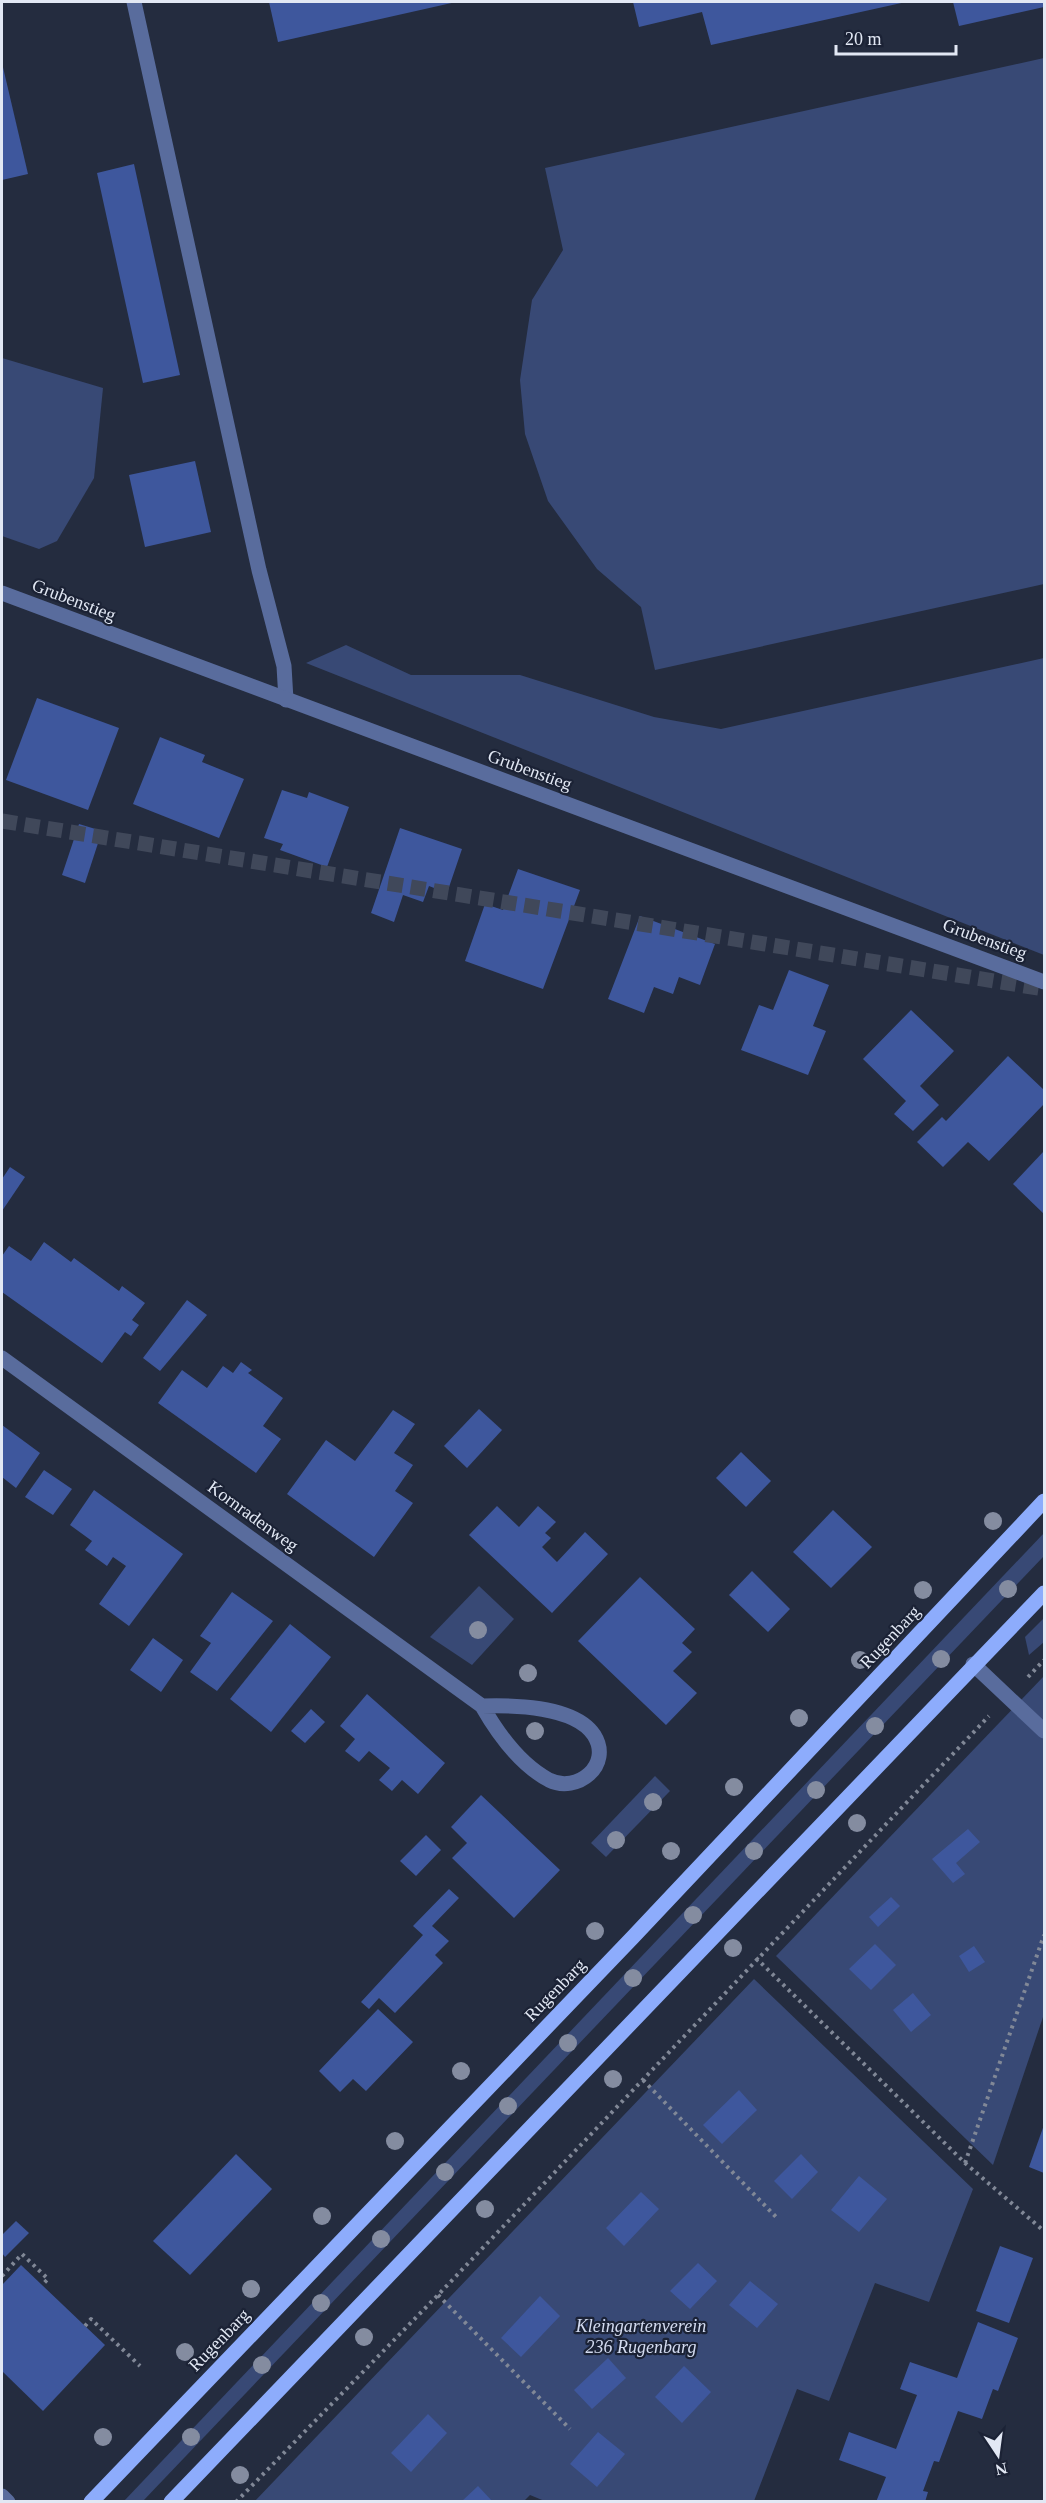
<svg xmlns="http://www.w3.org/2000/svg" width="1046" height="2503" viewBox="0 0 1046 2503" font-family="Georgia,serif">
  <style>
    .green { fill: #384975 }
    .building { fill: #3e579d }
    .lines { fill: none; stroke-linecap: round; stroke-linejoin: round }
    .minor-tunnel { stroke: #40485a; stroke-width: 15; stroke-dasharray: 15 8; stroke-linecap: butt }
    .path { stroke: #818897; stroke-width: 4; stroke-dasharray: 3 4.5; stroke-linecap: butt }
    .minor { stroke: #596c9d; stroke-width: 15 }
    .major { stroke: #8dacfc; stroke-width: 15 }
    .tree { fill: #848ca0 }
    .labels { text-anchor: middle; stroke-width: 4.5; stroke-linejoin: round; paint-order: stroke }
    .street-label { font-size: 18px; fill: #e2e8f4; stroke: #1b2235 }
    .park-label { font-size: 18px; font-style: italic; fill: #d3dbf0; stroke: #1b2235 }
  </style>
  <rect width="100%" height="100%" fill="#242c3f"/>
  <!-- green -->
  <g class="green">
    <path d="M 1044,58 L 1044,584 L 655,670 L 641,607 L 597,569 L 548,501 L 525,434 L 520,380 L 532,300 L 563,250 L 545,168 Z"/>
    <path d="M 2,358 L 103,388 L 94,478 L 57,541 L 39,549 L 2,536 Z"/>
    <path d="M 346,645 L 411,675 L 520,675 L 654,717 L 721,729 L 1044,658 L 1044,955 L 306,663 Z"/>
    <path d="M 1044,1533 L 1044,1556 L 143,2501 L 124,2501 Z"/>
    <path d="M 479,1586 L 514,1619 L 472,1665 L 430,1637 Z"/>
    <path d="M 1044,1618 L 1044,1642 L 1029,1655 L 1025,1637 Z"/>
    <path d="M 1044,1676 L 1044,2014 L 993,2165 L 776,1956 Z"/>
    <path d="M 655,1776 L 670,1791 L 606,1857 L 591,1843 Z"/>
    <path d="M 754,1979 L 973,2189 L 929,2302 L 875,2283 L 829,2401 L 797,2389 L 754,2501 L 547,2502 L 530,2495 L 523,2502 L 254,2502 Z"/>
  </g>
  <!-- building -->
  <g class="building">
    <path d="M 269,2 L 456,2 L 278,42 Z"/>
    <path d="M 633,2 L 906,2 L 711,45 L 702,12 L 639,27 Z"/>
    <path d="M 953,2 L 1044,2 L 1044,7 L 959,26 Z"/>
    <path d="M 2,63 L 28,174 L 2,180 Z"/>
    <path d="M 134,164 L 180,375 L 143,383 L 97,173 Z"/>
    <path d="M 195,461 L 211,532 L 145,547 L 129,475 Z"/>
    <path d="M 37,698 L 119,728 L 88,810 L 6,780 Z"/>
    <path d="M 160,737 L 205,755 L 202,762 L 244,779 L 219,838 L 133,804 Z"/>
    <path d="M 282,790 L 307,798 L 309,792 L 349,807 L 327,867 L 280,850 L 283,844 L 264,838 Z"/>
    <path d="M 79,824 L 102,831 L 85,883 L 62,875 Z"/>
    <path d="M 400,828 L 462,849 L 447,893 L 429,886 L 423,902 L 403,895 L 394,922 L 371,913 Z"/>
    <path d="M 518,869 L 580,890 L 543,989 L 465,961 L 485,904 L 503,910 Z"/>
    <path d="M 640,916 L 715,944 L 700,985 L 679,977 L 673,994 L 654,987 L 644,1013 L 608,999 Z"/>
    <path d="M 789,970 L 829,985 L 813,1026 L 826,1031 L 808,1075 L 741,1050 L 759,1005 L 773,1010 Z"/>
    <path d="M 911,1010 L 954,1051 L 920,1086 L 939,1105 L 913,1131 L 894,1114 L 906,1101 L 863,1059 Z"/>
    <path d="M 1008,1056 L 1044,1090 L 1044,1104 L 989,1161 L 968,1142 L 943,1167 L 917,1142 L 942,1117 L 946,1121 Z"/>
    <path d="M 1044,1151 L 1044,1214 L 1013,1184 Z"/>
    <path d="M 10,1167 L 25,1177 L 2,1211 L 2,1179 Z"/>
    <path d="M 44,1242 L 71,1262 L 74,1258 L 119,1291 L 122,1286 L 145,1303 L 132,1320 L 139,1325 L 131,1336 L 125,1332 L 102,1363 L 2,1292 L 2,1256 L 9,1246 L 31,1261 Z"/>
    <path d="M 187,1300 L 207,1315 L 160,1371 L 143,1358 Z"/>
    <path d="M 241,1362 L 252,1370 L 248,1373 L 283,1398 L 263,1426 L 281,1439 L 256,1473 L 158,1403 L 182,1370 L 207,1388 L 223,1366 L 233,1373 Z"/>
    <path d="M 479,1409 L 502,1430 L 467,1468 L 444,1446 Z"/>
    <path d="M 393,1410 L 415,1424 L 394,1453 L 413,1465 L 395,1491 L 413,1503 L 374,1557 L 287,1494 L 326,1440 L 355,1461 Z"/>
    <path d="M 2,1425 L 40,1453 L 16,1488 L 2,1477 Z"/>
    <path d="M 741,1452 L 771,1481 L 746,1507 L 716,1478 Z"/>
    <path d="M 44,1470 L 72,1489 L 53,1515 L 25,1497 Z"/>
    <path d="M 94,1490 L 183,1554 L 129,1626 L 99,1604 L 126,1566 L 113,1557 L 107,1566 L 85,1550 L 92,1541 L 70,1525 Z"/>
    <path d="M 497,1506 L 519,1527 L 538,1506 L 556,1522 L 545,1533 L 551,1538 L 542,1547 L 557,1562 L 585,1532 L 608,1554 L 552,1613 L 469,1535 Z"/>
    <path d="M 833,1510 L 872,1547 L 831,1588 L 793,1552 Z"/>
    <path d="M 752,1571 L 790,1609 L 768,1632 L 729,1595 Z"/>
    <path d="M 640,1577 L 695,1629 L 682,1643 L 692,1652 L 673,1671 L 697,1693 L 666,1725 L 578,1641 Z"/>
    <path d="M 232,1592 L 273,1621 L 217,1691 L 190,1672 L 211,1643 L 200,1636 Z"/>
    <path d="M 290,1624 L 331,1657 L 271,1732 L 230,1699 Z"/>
    <path d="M 153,1638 L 183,1660 L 161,1692 L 130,1670 Z"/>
    <path d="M 367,1694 L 445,1763 L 418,1794 L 402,1780 L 392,1791 L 379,1780 L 390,1768 L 369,1751 L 359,1762 L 345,1751 L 355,1739 L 340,1726 Z"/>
    <path d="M 311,1709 L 325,1722 L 305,1743 L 291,1731 Z"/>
    <path d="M 481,1795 L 560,1870 L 514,1918 L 452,1858 L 467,1843 L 451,1827 Z"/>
    <path d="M 968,1829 L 980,1842 L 956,1863 L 965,1874 L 953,1883 L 932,1859 Z"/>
    <path d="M 426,1835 L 441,1850 L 416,1876 L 400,1861 Z"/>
    <path d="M 449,1889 L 459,1898 L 432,1926 L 449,1941 L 435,1955 L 443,1963 L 395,2013 L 379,1998 L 369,2009 L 361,2002 L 423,1935 L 413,1926 Z"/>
    <path d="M 891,1897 L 900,1906 L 878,1927 L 869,1917 Z"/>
    <path d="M 875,1944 L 896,1965 L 871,1990 L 849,1969 Z"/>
    <path d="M 974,1946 L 985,1962 L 969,1972 L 959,1956 Z"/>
    <path d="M 913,1993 L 931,2015 L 911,2032 L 893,2010 Z"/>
    <path d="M 378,2009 L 413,2042 L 366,2091 L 353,2079 L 340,2092 L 319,2071 Z"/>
    <path d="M 739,2090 L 757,2110 L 722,2144 L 703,2125 Z"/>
    <path d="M 1044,2125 L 1044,2173 L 1029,2167 Z"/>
    <path d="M 236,2154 L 272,2189 L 190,2275 L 153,2241 Z"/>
    <path d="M 801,2154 L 818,2172 L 792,2199 L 774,2181 Z"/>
    <path d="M 859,2176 L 887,2199 L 859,2232 L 831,2210 Z"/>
    <path d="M 641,2192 L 659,2209 L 624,2246 L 606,2228 Z"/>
    <path d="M 16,2221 L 29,2233 L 5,2257 L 2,2253 L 2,2235 Z"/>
    <path d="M 1000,2246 L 1033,2258 L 1009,2323 L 976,2311 Z"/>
    <path d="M 698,2263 L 717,2281 L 690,2309 L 670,2291 Z"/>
    <path d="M 21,2265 L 105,2345 L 43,2411 L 2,2371 L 2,2285 Z"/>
    <path d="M 750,2281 L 778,2304 L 757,2328 L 729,2305 Z"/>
    <path d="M 540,2296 L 560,2316 L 521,2357 L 501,2338 Z"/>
    <path d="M 978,2322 L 1018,2338 L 998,2391 L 993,2389 L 982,2419 L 958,2411 L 939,2462 L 934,2461 L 923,2491 L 928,2492 L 925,2502 L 876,2502 L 886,2477 L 839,2460 L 849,2432 L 896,2449 L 917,2395 L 900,2389 L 910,2362 L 957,2378 Z"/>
    <path d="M 608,2358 L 626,2378 L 592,2409 L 574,2390 Z"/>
    <path d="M 684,2366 L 711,2392 L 682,2423 L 655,2397 Z"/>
    <path d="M 428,2414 L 447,2433 L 411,2472 L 391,2453 Z"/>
    <path d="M 598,2432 L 625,2454 L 597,2487 L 570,2464 Z"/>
    <path d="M 478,2486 L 493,2502 L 461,2502 Z"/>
  </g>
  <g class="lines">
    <!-- minor-tunnel -->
    <path class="minor-tunnel" d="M 2,821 L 1044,989"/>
    <!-- path -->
    <g class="path">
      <path d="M 1028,1677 L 1044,1660"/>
      <path d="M 756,1958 L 965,2163 L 1044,2231"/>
      <path d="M 643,2080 L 778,2219"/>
      <path d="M 965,2163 L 1044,1935"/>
      <path d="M 2,2276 L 22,2254 L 48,2279 L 42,2285"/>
      <path d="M 438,2295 L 570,2429"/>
      <path d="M 85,2326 L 91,2319 L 140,2366"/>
      <path d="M 236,2502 L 438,2295 L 989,1716"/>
    </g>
    <!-- minor -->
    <g class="minor">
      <path d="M 134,2 L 259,570 L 284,666 L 286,700"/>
      <path d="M 2,593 L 1044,982"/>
      <path d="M 2,1358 L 482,1706 C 498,1734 519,1764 549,1780 C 577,1794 613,1765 594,1735 C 575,1706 513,1705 482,1706"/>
      <path d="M 973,1664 L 1044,1731"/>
      <path d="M 2,2496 L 8,2502"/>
    </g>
    <!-- major -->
    <g class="major">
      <path d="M 91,2502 L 633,1937 L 1044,1501"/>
      <path d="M 171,2502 L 1044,1593"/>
    </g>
  </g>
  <!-- trees -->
  <g class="tree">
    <circle cx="993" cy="1521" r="9"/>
    <circle cx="1008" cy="1589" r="9"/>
    <circle cx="923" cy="1590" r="9"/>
    <circle cx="478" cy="1630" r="9"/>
    <circle cx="941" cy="1659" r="9"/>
    <circle cx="860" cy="1660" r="9"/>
    <circle cx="528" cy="1673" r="9"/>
    <circle cx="799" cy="1718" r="9"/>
    <circle cx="875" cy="1726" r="9"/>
    <circle cx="535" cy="1731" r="9"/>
    <circle cx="734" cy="1787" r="9"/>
    <circle cx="816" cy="1790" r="9"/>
    <circle cx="653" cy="1802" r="9"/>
    <circle cx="857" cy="1823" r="9"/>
    <circle cx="616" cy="1840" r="9"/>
    <circle cx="671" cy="1851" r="9"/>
    <circle cx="754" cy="1851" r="9"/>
    <circle cx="693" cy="1915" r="9"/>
    <circle cx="595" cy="1931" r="9"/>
    <circle cx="733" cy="1948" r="9"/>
    <circle cx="633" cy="1978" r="9"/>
    <circle cx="568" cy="2043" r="9"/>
    <circle cx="461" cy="2071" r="9"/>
    <circle cx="613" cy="2079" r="9"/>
    <circle cx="508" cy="2106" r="9"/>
    <circle cx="395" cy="2141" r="9"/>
    <circle cx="445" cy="2172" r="9"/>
    <circle cx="485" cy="2209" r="9"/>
    <circle cx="322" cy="2216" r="9"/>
    <circle cx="381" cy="2239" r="9"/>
    <circle cx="251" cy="2289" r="9"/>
    <circle cx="321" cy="2303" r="9"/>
    <circle cx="364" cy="2337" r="9"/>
    <circle cx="185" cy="2352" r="9"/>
    <circle cx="262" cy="2365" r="9"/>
    <circle cx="103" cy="2437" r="9"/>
    <circle cx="191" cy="2437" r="9"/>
    <circle cx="240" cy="2475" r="9"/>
  </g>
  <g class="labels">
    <!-- street labels -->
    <g class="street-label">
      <text transform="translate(74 600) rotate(21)" y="6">Grubenstieg</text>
      <text transform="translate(530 770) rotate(20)" y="6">Grubenstieg</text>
      <text transform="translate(985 939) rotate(20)" y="6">Grubenstieg</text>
      <text transform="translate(253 1516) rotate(36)" y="6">Kornradenweg</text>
      <text transform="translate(890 1637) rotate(-47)" y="6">Rugenbarg</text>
      <text transform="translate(555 1990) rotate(-46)" y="6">Rugenbarg</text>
      <text transform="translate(219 2340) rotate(-46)" y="6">Rugenbarg</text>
    </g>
    <!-- park labels -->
    <g class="park-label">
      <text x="641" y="2332">Kleingartenverein<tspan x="641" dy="21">236 Rugenbarg</tspan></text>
    </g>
  </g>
  <!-- border -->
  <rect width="1046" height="2503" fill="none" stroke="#e2e8f4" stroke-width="6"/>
  <!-- north arrow -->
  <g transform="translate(998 2455) rotate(167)" stroke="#1b2235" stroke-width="4.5" paint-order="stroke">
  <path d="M0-4.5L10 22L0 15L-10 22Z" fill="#e2e8f4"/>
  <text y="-9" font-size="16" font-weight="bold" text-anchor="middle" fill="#e2e8f4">N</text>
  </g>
  <!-- scale -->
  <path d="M836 45v9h120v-9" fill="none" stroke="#e2e8f4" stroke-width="3"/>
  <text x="845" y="45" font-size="18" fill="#e2e8f4" stroke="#1b2235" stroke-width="4.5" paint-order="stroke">20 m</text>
</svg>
